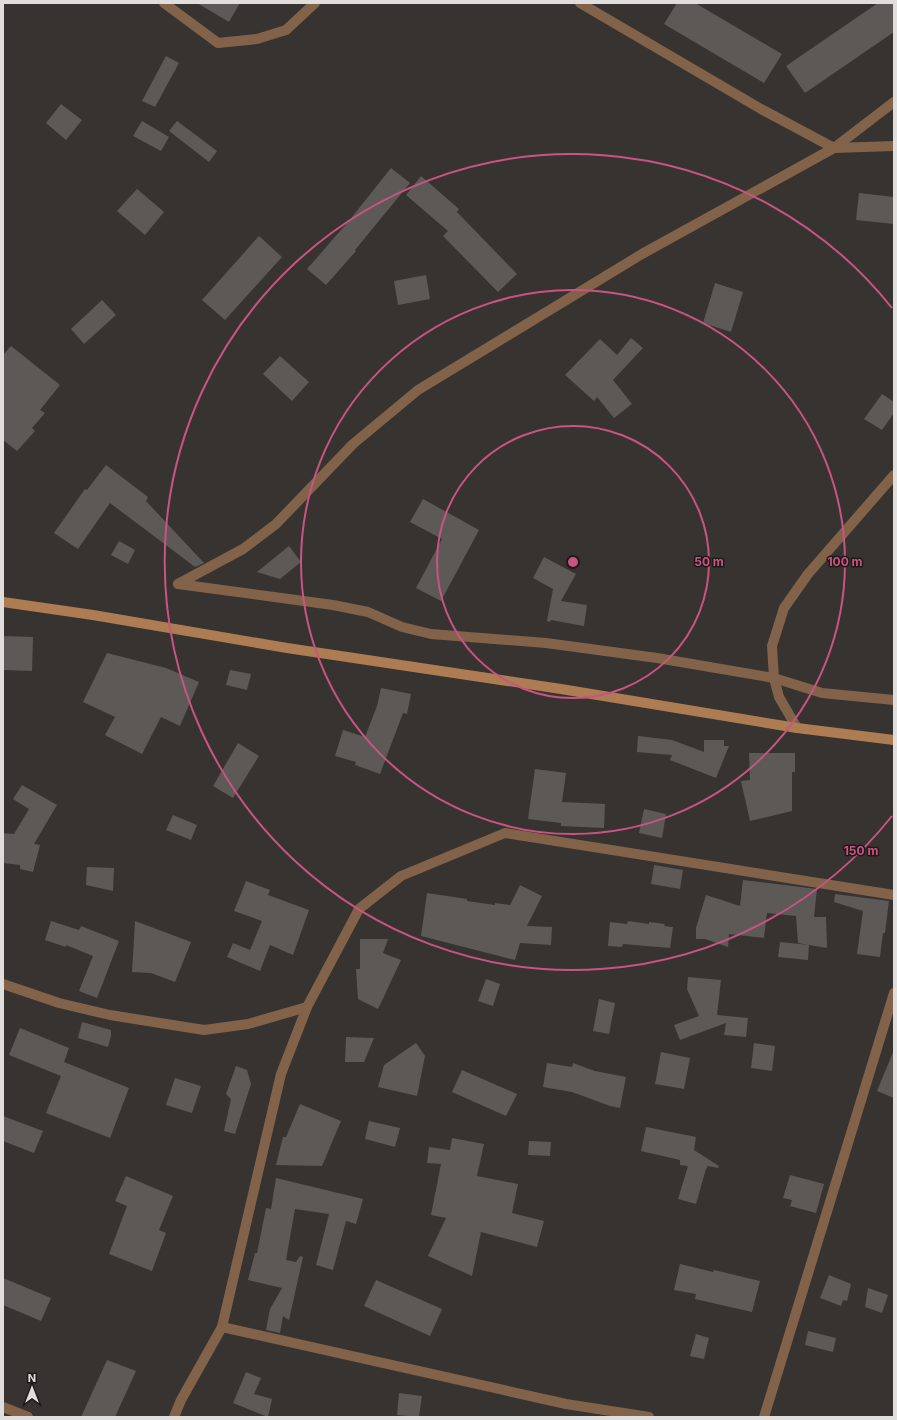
<svg xmlns="http://www.w3.org/2000/svg" width="897" height="1420" viewBox="0 0 897 1420" font-family="Inter,sans-serif">
  <style>
    .building { fill: #5d5956 }
    .lines { fill: none; stroke-linecap: round; stroke-linejoin: round }
    .minor { stroke: #826349; stroke-width: 10 }
    .secondary { stroke: #ad7c52; stroke-width: 10 }
    .ring { fill: none; stroke: #cb5382; stroke-width: 2 }
    .centre { fill: #cb5382; stroke: #1d1b1a; stroke-width: 2 }
    .ring-label { font-size: 12px; text-anchor: middle; font-weight: bold; fill: #cb5382; stroke: #1d1b1a; stroke-width: 3; stroke-linejoin: round; paint-order: stroke }
  </style>
  <rect width="100%" height="100%" fill="#373331"/>
  <!-- building -->
  <g class="building">
    <path d="M 197,3 L 240,3 L 229,22 Z"/>
    <path d="M 677,3 L 695,3 L 782,54 L 764,83 L 664,24 Z"/>
    <path d="M 878,3 L 894,3 L 894,32 L 805,93 L 786,66 Z"/>
    <path d="M 166,56 L 179,63 L 155,107 L 142,101 Z"/>
    <path d="M 61,104 L 82,120 L 66,140 L 46,123 Z"/>
    <path d="M 142,121 L 169,137 L 161,151 L 133,136 Z"/>
    <path d="M 177,121 L 217,151 L 209,162 L 169,131 Z"/>
    <path d="M 391,168 L 410,183 L 355,250 L 356,251 L 326,285 L 307,269 L 348,222 Z"/>
    <path d="M 421,176 L 459,209 L 457,212 L 517,274 L 498,292 L 443,236 L 448,231 L 406,195 Z"/>
    <path d="M 137,189 L 164,212 L 145,235 L 117,211 Z"/>
    <path d="M 859,193 L 894,197 L 894,224 L 856,220 Z"/>
    <path d="M 259,236 L 282,257 L 225,320 L 202,300 Z"/>
    <path d="M 426,275 L 430,299 L 398,305 L 394,281 Z"/>
    <path d="M 715,283 L 743,292 L 731,332 L 703,323 Z"/>
    <path d="M 102,300 L 116,315 L 84,344 L 71,329 Z"/>
    <path d="M 631,338 L 643,348 L 613,380 L 632,404 L 614,418 L 597,397 L 594,401 L 565,375 L 600,339 L 617,355 Z"/>
    <path d="M 11,346 L 60,385 L 40,410 L 45,413 L 32,428 L 35,431 L 17,451 L 3,440 L 3,355 Z"/>
    <path d="M 280,356 L 309,382 L 292,401 L 263,374 Z"/>
    <path d="M 882,394 L 894,402 L 894,413 L 882,430 L 864,419 Z"/>
    <path d="M 106,465 L 148,497 L 146,501 L 204,563 L 195,567 L 110,503 L 78,549 L 54,533 L 85,489 L 87,490 Z"/>
    <path d="M 423,499 L 479,530 L 441,601 L 416,588 L 442,539 L 410,522 Z"/>
    <path d="M 119,541 L 135,550 L 128,564 L 111,555 Z"/>
    <path d="M 289,546 L 301,562 L 280,579 L 257,572 Z"/>
    <path d="M 544,557 L 576,574 L 561,601 L 587,605 L 584,626 L 551,620 L 550,622 L 547,621 L 553,589 L 533,578 Z"/>
    <path d="M 3,636 L 33,637 L 32,671 L 3,670 Z"/>
    <path d="M 107,653 L 166,668 L 199,682 L 180,726 L 161,717 L 142,754 L 105,735 L 115,717 L 83,702 Z"/>
    <path d="M 230,670 L 251,674 L 247,690 L 226,685 Z"/>
    <path d="M 381,688 L 411,694 L 407,714 L 403,713 L 380,774 L 355,765 L 356,762 L 335,756 L 343,730 L 365,737 L 377,706 Z"/>
    <path d="M 638,736 L 672,740 L 704,752 L 704,740 L 724,740 L 724,746 L 729,746 L 716,778 L 670,760 L 672,755 L 637,752 Z"/>
    <path d="M 238,743 L 259,756 L 233,798 L 213,786 Z"/>
    <path d="M 749,753 L 795,753 L 795,772 L 792,772 L 792,811 L 750,821 L 741,781 L 750,780 Z"/>
    <path d="M 535,769 L 566,773 L 562,802 L 605,804 L 604,828 L 561,826 L 561,823 L 528,819 Z"/>
    <path d="M 22,785 L 57,805 L 34,844 L 40,845 L 33,872 L 20,869 L 20,865 L 3,863 L 3,833 L 14,834 L 29,809 L 13,799 Z"/>
    <path d="M 644,809 L 666,814 L 662,838 L 639,833 Z"/>
    <path d="M 173,815 L 197,825 L 191,840 L 166,830 Z"/>
    <path d="M 654,865 L 683,870 L 680,889 L 651,884 Z"/>
    <path d="M 87,867 L 114,868 L 113,891 L 86,885 Z"/>
    <path d="M 743,880 L 817,889 L 814,917 L 826,917 L 827,948 L 809,945 L 808,960 L 778,957 L 780,942 L 809,945 L 798,943 L 796,916 L 767,913 L 764,938 L 729,934 L 728,947 L 705,939 L 696,939 L 696,928 L 706,895 L 740,906 Z"/>
    <path d="M 246,881 L 270,890 L 268,895 L 309,910 L 293,955 L 270,945 L 260,971 L 227,957 L 233,943 L 250,950 L 262,921 L 234,911 Z"/>
    <path d="M 520,885 L 542,896 L 527,926 L 552,927 L 551,945 L 520,943 L 515,960 L 421,936 L 427,893 L 467,899 L 467,901 L 495,905 L 495,903 L 510,905 Z"/>
    <path d="M 835,894 L 889,901 L 885,933 L 883,933 L 880,957 L 857,954 L 863,911 L 834,902 Z"/>
    <path d="M 51,921 L 79,930 L 81,926 L 119,941 L 97,998 L 79,991 L 93,956 L 66,945 L 66,947 L 45,940 Z"/>
    <path d="M 135,921 L 191,942 L 175,982 L 151,973 L 132,972 Z"/>
    <path d="M 628,921 L 649,924 L 649,922 L 665,924 L 664,926 L 673,927 L 670,948 L 623,944 L 622,947 L 608,946 L 610,922 L 627,924 Z"/>
    <path d="M 360,939 L 388,939 L 383,953 L 401,960 L 378,1009 L 358,999 L 356,969 L 360,969 Z"/>
    <path d="M 688,977 L 721,980 L 717,1015 L 748,1018 L 746,1037 L 724,1035 L 726,1023 L 680,1040 L 674,1025 L 699,1016 L 687,989 Z"/>
    <path d="M 486,979 L 500,984 L 493,1006 L 478,1001 Z"/>
    <path d="M 599,999 L 615,1003 L 609,1034 L 593,1031 Z"/>
    <path d="M 82,1022 L 111,1030 L 111,1036 L 108,1047 L 78,1038 Z"/>
    <path d="M 20,1028 L 69,1048 L 64,1062 L 129,1088 L 110,1138 L 46,1113 L 61,1076 L 9,1055 Z"/>
    <path d="M 346,1037 L 374,1038 L 364,1062 L 345,1062 Z"/>
    <path d="M 416,1043 L 425,1056 L 417,1096 L 378,1087 L 384,1065 Z"/>
    <path d="M 754,1043 L 775,1046 L 772,1071 L 751,1068 Z"/>
    <path d="M 894,1050 L 894,1098 L 877,1091 Z"/>
    <path d="M 661,1052 L 690,1058 L 684,1089 L 655,1084 Z"/>
    <path d="M 547,1063 L 572,1067 L 573,1063 L 595,1071 L 626,1077 L 620,1108 L 610,1106 L 572,1092 L 543,1087 Z"/>
    <path d="M 236,1066 L 247,1070 L 251,1084 L 235,1134 L 224,1131 L 231,1099 L 226,1094 Z"/>
    <path d="M 462,1070 L 517,1094 L 506,1116 L 452,1092 Z"/>
    <path d="M 175,1078 L 201,1086 L 192,1113 L 166,1105 Z"/>
    <path d="M 300,1104 L 341,1121 L 322,1166 L 276,1165 L 283,1137 L 286,1137 Z"/>
    <path d="M 3,1116 L 43,1131 L 34,1153 L 3,1141 Z"/>
    <path d="M 369,1121 L 400,1128 L 395,1147 L 365,1139 Z"/>
    <path d="M 646,1127 L 696,1137 L 694,1150 L 719,1166 L 718,1168 L 708,1166 L 706,1169 L 696,1204 L 678,1199 L 688,1166 L 680,1165 L 680,1160 L 641,1151 Z"/>
    <path d="M 452,1138 L 484,1144 L 477,1176 L 518,1184 L 512,1213 L 544,1221 L 537,1247 L 481,1232 L 472,1276 L 428,1256 L 446,1218 L 431,1215 L 441,1164 L 427,1163 L 429,1147 L 450,1150 Z"/>
    <path d="M 529,1141 L 551,1142 L 550,1156 L 528,1155 Z"/>
    <path d="M 790,1175 L 824,1184 L 816,1213 L 790,1206 L 792,1200 L 783,1198 Z"/>
    <path d="M 126,1176 L 173,1196 L 159,1230 L 166,1233 L 152,1271 L 109,1254 L 127,1206 L 115,1201 Z"/>
    <path d="M 276,1178 L 363,1199 L 356,1224 L 346,1221 L 333,1270 L 316,1265 L 329,1214 L 295,1209 L 286,1260 L 296,1262 L 300,1256 L 303,1257 L 289,1320 L 283,1316 L 280,1333 L 266,1330 L 270,1309 L 282,1288 L 248,1280 L 255,1253 L 257,1253 L 266,1208 L 271,1209 Z"/>
    <path d="M 680,1264 L 713,1272 L 714,1270 L 760,1281 L 752,1312 L 695,1299 L 696,1294 L 674,1290 Z"/>
    <path d="M 829,1275 L 851,1284 L 847,1301 L 843,1300 L 841,1306 L 820,1298 Z"/>
    <path d="M 3,1278 L 51,1298 L 41,1321 L 3,1305 Z"/>
    <path d="M 376,1280 L 442,1309 L 430,1336 L 364,1306 Z"/>
    <path d="M 868,1288 L 888,1295 L 882,1313 L 865,1307 Z"/>
    <path d="M 808,1331 L 836,1338 L 833,1352 L 805,1345 Z"/>
    <path d="M 696,1334 L 709,1338 L 704,1359 L 690,1356 Z"/>
    <path d="M 107,1360 L 136,1371 L 115,1417 L 81,1417 Z"/>
    <path d="M 246,1372 L 261,1378 L 254,1394 L 272,1399 L 268,1417 L 233,1403 Z"/>
    <path d="M 399,1393 L 422,1396 L 419,1417 L 397,1415 Z"/>
  </g>
  <g class="lines">
    <!-- minor -->
    <g class="minor">
      <path d="M 164,3 L 218,43 L 257,39 L 286,30 L 315,3"/>
      <path d="M 580,3 L 761,109 L 834,148 L 894,146"/>
      <path d="M 178,584 L 243,549 L 276,524 L 353,444 L 418,390 L 642,254 L 834,148 L 894,102"/>
      <path d="M 178,584 L 333,605 L 368,612 L 402,627 L 431,634 L 546,643 L 657,658 L 774,678 L 822,693 L 894,700"/>
      <path d="M 797,728 L 779,697 L 774,678 L 772,646 L 784,608 L 808,574 L 894,475"/>
      <path d="M 3,984 L 59,1003 L 110,1015 L 204,1030 L 248,1024 L 307,1007"/>
      <path d="M 222,1327 L 566,1404 L 649,1417"/>
      <path d="M 3,1407 L 28,1417"/>
      <path d="M 174,1417 L 181,1400 L 222,1327 L 281,1074 L 307,1007 L 359,909 L 401,876 L 505,833 L 894,895"/>
      <path d="M 764,1417 L 894,993"/>
    </g>
    <!-- secondary -->
    <path class="secondary" d="M 3,602 L 93,615 L 287,648 L 561,689 L 797,728 L 894,740"/>
  </g>
  <!-- distance rings -->
  <g class="ring">
    <circle cx="573" cy="562" r="136"/>
    <circle cx="573" cy="562" r="272"/>
    <path d="M892 816A408 408 0 1 1 892 308"/>
  </g>
  <circle cx="573" cy="562" r="6" class="centre"/>
  <g class="ring-label">
    <text x="709" y="566">50 m</text>
    <text x="845" y="566">100 m</text>
    <text x="861" y="855">150 m</text>
  </g>
  <!-- border -->
  <rect width="897" height="1420" fill="none" stroke="#e0dedc" stroke-width="8"/>
  <!-- north arrow -->
  <g transform="translate(32 1388)" stroke="#1d1b1a" stroke-width="3" paint-order="stroke">
  <path d="M0-3L7 15L0 10L-7 15Z" fill="#e0dedc"/>
  <text y="-6" font-size="11" font-weight="bold" text-anchor="middle" fill="#e0dedc">N</text>
  </g>
</svg>
